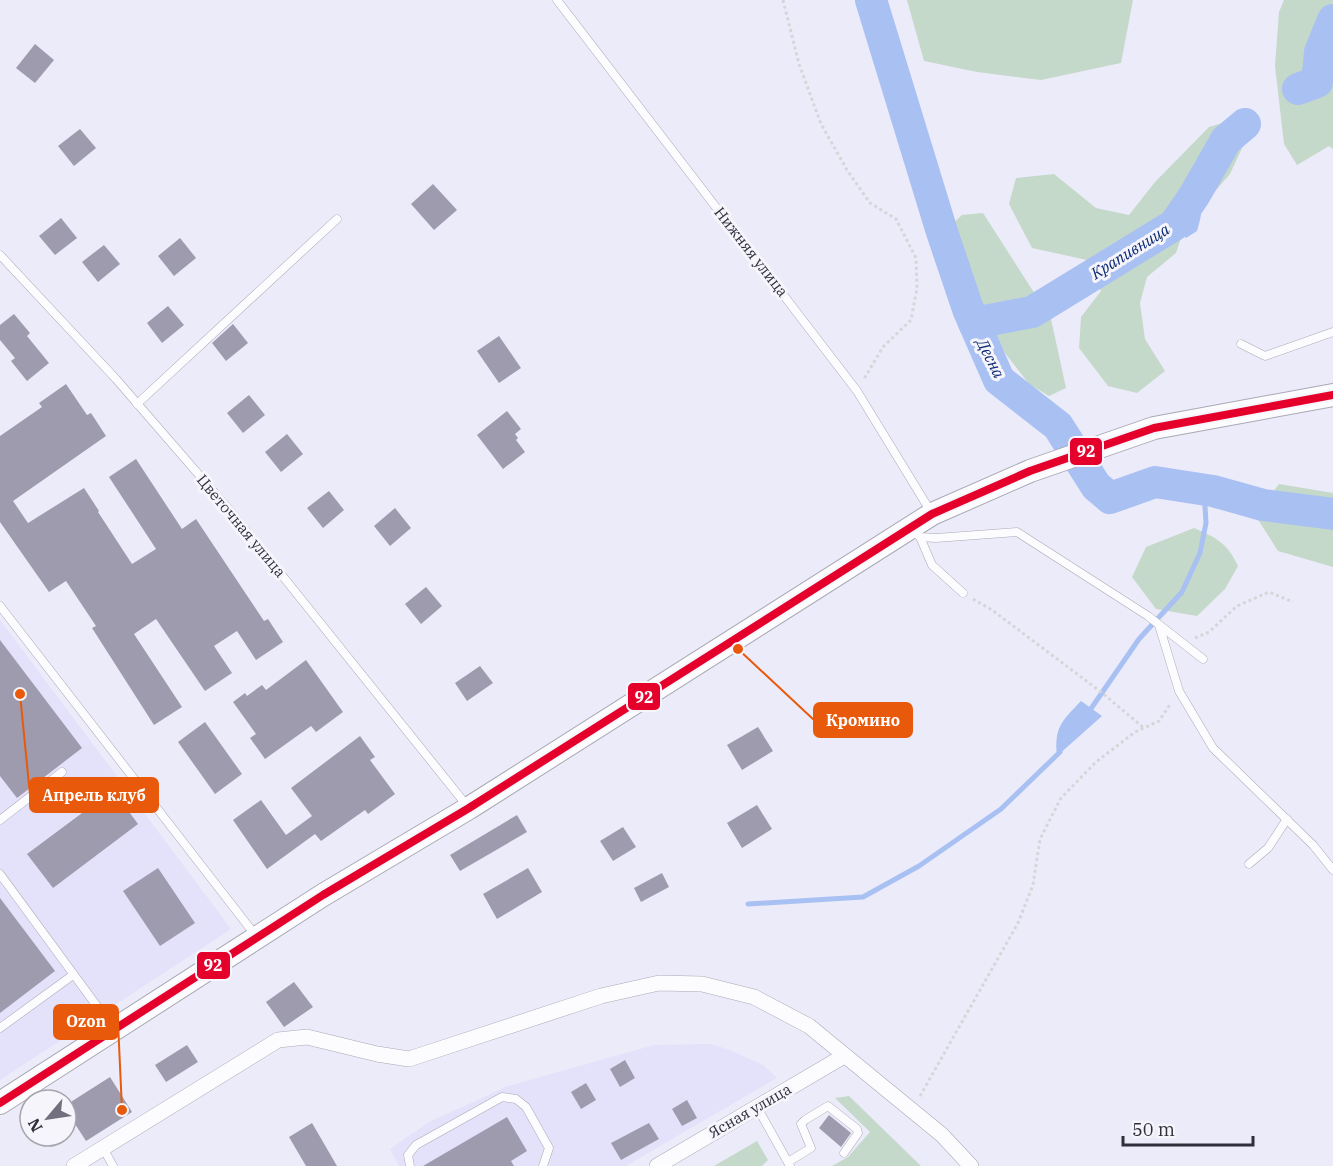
<svg xmlns="http://www.w3.org/2000/svg" width="1333" height="1166" viewBox="0 0 1333 1166" font-family="'IBM Plex Serif',serif">
  <style>
    .built { fill: #e4e2fa }
    .green { fill: #c5d9cb }
    .water { fill: #a9c0f3 }
    .lines { fill: none; stroke-linecap: round; stroke-linejoin: round }
    .stream { stroke: #a9c0f3; stroke-width: 5 }
    .river { stroke: #a9c0f3; stroke-width: 32 }
    .building { fill: #9e9bae }
    .lane-casing { stroke: #aaa8b5; stroke-width: 9 }
    .street-casing { stroke: #aaa8b5; stroke-width: 16 }
    .secondary-casing { stroke: #aaa8b5; stroke-width: 24 }
    .path { stroke: #d6d6da; stroke-width: 3; stroke-dasharray: 3 3; stroke-linecap: butt }
    .lane { stroke: #fcfcfe; stroke-width: 8 }
    .street { stroke: #fcfcfe; stroke-width: 15 }
    .secondary { stroke: #fcfcfe; stroke-width: 22 }
    .bus-1-casing { stroke: #f5f5fb; stroke-width: 12 }
    .bus-1 { stroke: #e4002b; stroke-width: 8 }
    .labels { text-anchor: middle; stroke-width: 6; stroke-linejoin: round; paint-order: stroke }
    .street-label { font-size: 15px; fill: #302e3b; stroke: #f5f5fb }
    .water-label { font-size: 16px; font-style: italic; fill: #0a2873; stroke: #f5f5fb }
    .leader { fill: none; stroke: #e8590c; stroke-width: 2 }
    .callout-dot { fill: #e8590c; stroke: #f5f5fb; stroke-width: 2 }
    .callout { fill: #e8590c; stroke: #e8590c; stroke-width: 2 }
    .callout-label { font-size: 16px; text-anchor: middle; font-weight: bold; fill: #fff }
    .line-badge { stroke: #f5f5fb; stroke-width: 2 }
    .badge-label { font-size: 16px; text-anchor: middle; font-weight: bold; fill: #fff }
  </style>
  <rect width="100%" height="100%" fill="#ecebf9"/>
  <!-- built -->
  <g class="built">
    <path d="M 0,620 L 231,929 L 0,1080 Z"/>
    <path d="M 711,1044 L 730,1050 L 763,1065 L 777,1078 L 626,1166 L 399,1166 L 390,1149 L 429,1122 L 508,1086 L 654,1045 Z"/>
  </g>
  <!-- green -->
  <g class="green">
    <path d="M 907,0 L 1133,0 L 1121,63 L 1041,80 L 977,72 L 924,61 Z"/>
    <path d="M 1284,0 L 1333,0 L 1333,149 L 1329,146 L 1297,165 L 1284,144 L 1275,66 L 1279,12 Z"/>
    <path d="M 1239,118 L 1244,144 L 1230,174 L 1185,226 L 1176,253 L 1147,277 L 1140,303 L 1145,339 L 1165,371 L 1137,393 L 1108,386 L 1079,348 L 1081,317 L 1101,291 L 1087,260 L 1032,248 L 1009,204 L 1016,178 L 1054,174 L 1096,208 L 1129,215 L 1155,182 L 1209,127 Z"/>
    <path d="M 983,213 L 1051,319 L 1066,388 L 1049,396 L 1029,384 L 1005,353 L 974,300 L 949,227 L 962,215 Z"/>
    <path d="M 1279,484 L 1333,493 L 1333,567 L 1278,551 L 1255,515 Z"/>
    <path d="M 1194,528 C 1217,538 1227,543 1238,566 L 1225,589 L 1197,616 L 1156,609 L 1132,577 L 1146,547 Z"/>
    <path d="M 849,1096 L 921,1166 L 832,1166 L 848,1157 L 870,1132 L 835,1098 Z"/>
    <path d="M 757,1141 L 768,1160 L 762,1166 L 714,1166 Z"/>
  </g>
  <!-- water -->
  <g class="water">
    <path d="M 1194,196 C 1205,208 1201,217 1197,231 L 1186,238 L 1174,225 C 1176,208 1176,201 1194,196 Z"/>
    <path d="M 1081,701 L 1102,716 L 1057,756 C 1054,727 1062,721 1081,701 Z"/>
  </g>
  <g class="lines">
    <!-- stream -->
    <g class="stream">
      <path d="M 1088,713 L 1139,639 L 1182,592 L 1200,553 L 1206,523 L 1204,490"/>
      <path d="M 748,904 L 863,897 L 919,866 L 1001,809 L 1060,752"/>
    </g>
    <!-- river -->
    <g class="river">
      <path d="M 871,0 L 942,232 L 968,309 L 999,380 L 1058,426 L 1096,486 L 1110,498 L 1155,482 L 1213,491 L 1263,505 L 1333,514"/>
      <path d="M 1298,89 L 1317,82 L 1320,52 L 1333,20"/>
      <path d="M 974,323 L 1032,312 L 1174,225 L 1194,196 L 1226,140 L 1245,124"/>
    </g>
  </g>
  <!-- building -->
  <g class="building">
    <path d="M 35,44 L 54,60 L 35,83 L 16,68 Z"/>
    <path d="M 80,129 L 96,148 L 74,166 L 58,146 Z"/>
    <path d="M 433,184 L 457,210 L 434,230 L 411,204 Z"/>
    <path d="M 61,218 L 77,238 L 55,255 L 39,236 Z"/>
    <path d="M 180,238 L 196,258 L 174,276 L 158,256 Z"/>
    <path d="M 104,245 L 120,264 L 98,282 L 82,262 Z"/>
    <path d="M 168,306 L 184,325 L 162,343 L 147,323 Z"/>
    <path d="M 14,314 L 30,333 L 27,336 L 49,363 L 27,381 L 11,361 L 15,358 L 0,340 L 0,325 Z"/>
    <path d="M 233,324 L 248,343 L 226,361 L 212,343 Z"/>
    <path d="M 499,336 L 521,368 L 499,383 L 477,351 Z"/>
    <path d="M 66,384 L 87,415 L 91,413 L 106,436 L 13,501 L 28,523 L 84,488 L 99,511 L 98,512 L 132,564 L 156,549 L 109,477 L 136,459 L 182,529 L 196,519 L 264,621 L 268,619 L 283,642 L 256,660 L 237,631 L 214,646 L 232,673 L 205,691 L 156,619 L 134,634 L 182,707 L 154,725 L 92,628 L 96,626 L 66,581 L 49,592 L 0,522 L 0,436 L 42,407 L 39,403 Z"/>
    <path d="M 249,395 L 265,415 L 243,433 L 227,413 Z"/>
    <path d="M 507,411 L 521,429 L 515,434 L 518,438 L 516,440 L 525,452 L 503,469 L 477,435 Z"/>
    <path d="M 287,434 L 303,454 L 281,472 L 265,452 Z"/>
    <path d="M 329,491 L 344,510 L 323,528 L 307,508 Z"/>
    <path d="M 395,508 L 411,528 L 390,546 L 374,526 Z"/>
    <path d="M 426,587 L 442,606 L 421,624 L 405,604 Z"/>
    <path d="M 0,640 L 82,748 L 17,798 L 0,776 Z"/>
    <path d="M 306,660 L 343,712 L 316,732 L 311,726 L 265,759 L 250,738 L 256,734 L 233,702 L 245,693 L 247,696 L 262,685 L 266,690 Z"/>
    <path d="M 480,666 L 493,683 L 467,701 L 455,683 Z"/>
    <path d="M 205,722 L 242,774 L 215,794 L 178,742 Z"/>
    <path d="M 758,727 L 773,751 L 742,770 L 727,745 Z"/>
    <path d="M 360,736 L 375,757 L 370,760 L 395,794 L 368,814 L 365,810 L 321,841 L 315,834 L 267,869 L 233,820 L 261,800 L 286,835 L 312,816 L 291,788 Z"/>
    <path d="M 113,790 L 138,824 L 53,888 L 27,854 Z"/>
    <path d="M 757,805 L 772,829 L 742,848 L 727,823 Z"/>
    <path d="M 517,815 L 527,832 L 460,871 L 450,855 Z"/>
    <path d="M 623,827 L 636,847 L 613,861 L 600,841 Z"/>
    <path d="M 158,868 L 195,923 L 160,946 L 123,891 Z"/>
    <path d="M 528,868 L 542,892 L 497,919 L 483,894 Z"/>
    <path d="M 662,873 L 669,887 L 641,902 L 634,888 Z"/>
    <path d="M 0,898 L 55,971 L 0,1013 Z"/>
    <path d="M 294,982 L 313,1007 L 284,1027 L 266,1002 Z"/>
    <path d="M 187,1045 L 198,1062 L 166,1082 L 155,1065 Z"/>
    <path d="M 625,1060 L 635,1078 L 620,1087 L 610,1069 Z"/>
    <path d="M 110,1077 L 132,1112 L 86,1141 L 66,1110 L 66,1105 Z"/>
    <path d="M 586,1083 L 596,1100 L 581,1109 L 571,1092 Z"/>
    <path d="M 687,1100 L 697,1118 L 682,1126 L 672,1109 Z"/>
    <path d="M 829,1115 L 851,1133 L 841,1147 L 819,1128 Z"/>
    <path d="M 507,1117 L 527,1151 L 511,1161 L 514,1166 L 423,1166 Z"/>
    <path d="M 312,1123 L 337,1166 L 306,1166 L 289,1137 Z"/>
    <path d="M 649,1123 L 659,1139 L 621,1160 L 611,1143 Z"/>
  </g>
  <g class="lines">
    <defs>
      <g id="lane">
        <path d="M 557,0 L 857,391 L 931,512"/>
        <path d="M 0,255 L 116,379 L 232,513 L 468,807"/>
        <path d="M 1241,344 L 1265,356 L 1333,332"/>
        <path d="M 137,404 L 337,219"/>
        <path d="M 911,529 L 920,537 L 936,538 L 1017,532 L 1148,616 L 1203,659"/>
        <path d="M 920,537 L 932,565 L 963,593"/>
        <path d="M 0,606 L 256,936"/>
        <path d="M 1159,625 L 1179,691 L 1213,748 L 1313,845 L 1333,870"/>
        <path d="M 0,820 L 62,772"/>
        <path d="M 1249,864 L 1268,848 L 1287,819"/>
        <path d="M 0,874 L 113,1028"/>
        <path d="M 0,1028 L 73,975"/>
        <path d="M 757,1107 L 790,1166"/>
        <path d="M 103,1148 L 113,1166"/>
        <path d="M 788,1162 L 811,1148 L 801,1124 L 805,1120 L 828,1106 L 857,1129 L 858,1133 L 844,1153"/>
        <path d="M 410,1166 L 408,1155 L 416,1145 L 502,1097 L 516,1099 L 526,1107 L 549,1148 L 543,1166"/>
      </g>
      <g id="street">
        <path d="M 74,1166 L 278,1040 L 307,1037 L 377,1054 L 409,1059 L 601,996 L 659,983 L 702,984 L 754,997 L 809,1026 L 942,1135 L 971,1166"/>
        <path d="M 657,1166 L 844,1056"/>
      </g>
      <path id="secondary" d="M 0,1103 L 323,895 L 469,808 L 932,514 L 1030,471 L 1154,428 L 1333,395"/>
    </defs>
    <!-- lane casing -->
    <use href="#lane" class="lane-casing"/>
    <!-- street casing -->
    <use href="#street" class="street-casing"/>
    <!-- secondary casing -->
    <use href="#secondary" class="secondary-casing"/>
    <!-- path -->
    <g class="path">
      <path d="M 783,0 L 799,64 L 821,124 L 847,170 L 870,203 L 896,219 L 916,258 L 917,288 L 911,320 L 883,347 L 864,379"/>
      <path d="M 973,599 L 992,610 L 1101,692 L 1144,728"/>
      <path d="M 1195,638 L 1209,632 L 1237,606 L 1269,592 L 1293,602"/>
      <path d="M 920,1096 L 1018,923 L 1033,885 L 1040,839 L 1061,798 L 1096,762 L 1135,732 L 1159,721 L 1171,703"/>
    </g>
    <!-- lane -->
    <use href="#lane" class="lane"/>
    <!-- street -->
    <use href="#street" class="street"/>
    <!-- secondary -->
    <use href="#secondary" class="secondary"/>
    <defs>
      <path id="bus-1" d="M 0,1103 L 323,895 L 469,808 L 932,514 L 1030,471 L 1154,428 L 1333,395"/>
    </defs>
    <!-- bus-1 casing -->
    <use href="#bus-1" class="bus-1-casing"/>
    <!-- bus-1 -->
    <use href="#bus-1" class="bus-1"/>
  </g>
  <g class="labels">
    <!-- street labels -->
    <g class="street-label">
      <text transform="translate(751 252) rotate(52)" y="5">Нижняя улица</text>
      <text transform="translate(241 526) rotate(50)" y="5">Цветочная улица</text>
      <text transform="translate(750 1111) rotate(-30)" y="5">Ясная улица</text>
    </g>
    <!-- water labels -->
    <g class="water-label">
      <text transform="translate(1130 251) rotate(-32)" y="6">Крапивница</text>
      <text transform="translate(991 358) rotate(63)" y="6">Десна</text>
    </g>
  </g>
  <!-- callouts -->
  <path class="leader" d="M738 649L814 720M20 694L30 795M122 1110L118 1022"/>
  <g class="callout-dot">
    <circle cx="738" cy="649" r="6"/>
    <circle cx="20" cy="694" r="6"/>
    <circle cx="122" cy="1110" r="6"/>
  </g>
  <g class="callout">
    <rect x="814" y="703" width="98" height="34" rx="6"/>
    <rect x="30" y="778" width="128" height="34" rx="6"/>
    <rect x="54" y="1005" width="64" height="34" rx="6"/>
  </g>
  <g class="callout-label">
    <text x="863" y="726">Кромино</text>
    <text x="94" y="801">Апрель клуб</text>
    <text x="86" y="1027">Ozon</text>
  </g>
  <g class="line-badge">
    <rect x="1069" y="437" width="34" height="29" rx="6" fill="#e4002b"/>
    <rect x="627" y="682" width="34" height="29" rx="6" fill="#e4002b"/>
    <rect x="196" y="951" width="35" height="29" rx="6" fill="#e4002b"/>
  </g>
  <g class="badge-label">
    <text x="1086" y="457">92</text>
    <text x="644" y="703">92</text>
    <text x="213" y="971">92</text>
  </g>
  <!-- north arrow -->
  <g transform="translate(48 1118) rotate(241)"><circle r="28" fill="#f5f5fb" stroke="#a6a5ae" stroke-width="1.5"/>
  <path d="M0-4.5L10 22L0 15L-10 22Z" fill="#72707e"/>
  <text y="-9" font-size="16" font-weight="bold" text-anchor="middle" fill="#302e3b">N</text>
  </g>
  <!-- scale -->
  <path d="M1123 1136v9h130v-9" fill="none" stroke="#302e3b" stroke-width="3"/>
  <text x="1132" y="1136" font-size="18" fill="#302e3b" stroke="#f5f5fb" stroke-width="4.5" paint-order="stroke">50 m</text>
</svg>
